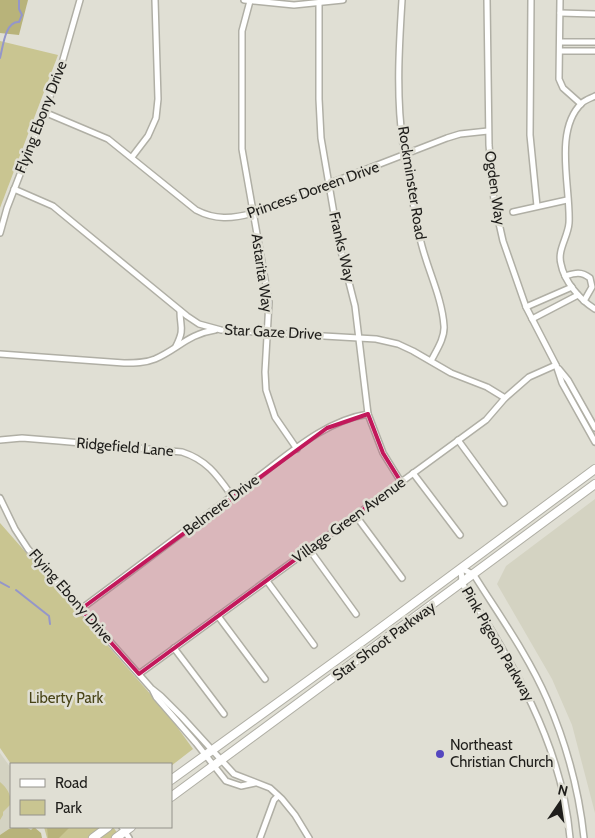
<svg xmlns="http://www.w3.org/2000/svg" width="595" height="838" viewBox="0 0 595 838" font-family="Cabin,sans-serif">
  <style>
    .built { fill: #d4d3c2 }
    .green { fill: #c9c591 }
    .forest { fill: #b8b37a }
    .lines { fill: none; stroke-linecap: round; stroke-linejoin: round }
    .stream { stroke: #9496ca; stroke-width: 2 }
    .street-casing { stroke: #b0afa5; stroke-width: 8 }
    .secondary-casing { stroke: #b0afa5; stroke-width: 10 }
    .street { stroke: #fff; stroke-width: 5 }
    .secondary { stroke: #fff; stroke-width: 8 }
    .marked { fill: #c2185b; fill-opacity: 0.2; stroke: #c2185b; stroke-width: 4; stroke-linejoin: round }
    .poi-dot { fill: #5547bf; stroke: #e0dfd4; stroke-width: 2 }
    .labels { text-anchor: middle; stroke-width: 5; stroke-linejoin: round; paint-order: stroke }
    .street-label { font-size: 15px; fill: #1f1e1b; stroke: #e0dfd4 }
    .park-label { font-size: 15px; fill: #484417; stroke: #e0dfd4 }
    .poi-label { font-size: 15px; fill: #1f1e1b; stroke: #e0dfd4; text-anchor: start }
  </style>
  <rect width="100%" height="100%" fill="#e0dfd4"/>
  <!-- built -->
  <g class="built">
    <path d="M 595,499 L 595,813 L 572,725 L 552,679 L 497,584 L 506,566 Z"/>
    <path d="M 0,753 L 11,768 L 11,827 L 36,827 L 36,838 L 0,838 Z"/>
  </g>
  <!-- green -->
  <g class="green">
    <path d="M 0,41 L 58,55 L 0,208 Z"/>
    <path d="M 0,523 L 167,713 L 193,749 L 171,766 L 171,764 L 11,764 L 0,748 Z"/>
    <path d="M 0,782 C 7,788 11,794 11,804 L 3,812 L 3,815 L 0,820 Z"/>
    <path d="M 44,827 L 113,827 L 121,838 L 47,838 Z"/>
  </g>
  <!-- forest -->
  <g class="forest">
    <path d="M 0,0 L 28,0 L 19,35 L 0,33 Z"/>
    <path d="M 16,827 L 26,827 L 31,830 L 34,827 L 41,833 L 42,838 L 0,838 L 0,835 L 9,829 Z"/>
    <path d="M 47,827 L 70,827 L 59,838 L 48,838 Z"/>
  </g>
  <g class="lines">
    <!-- stream -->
    <g class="stream">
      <path d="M 0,58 C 3,47 5,21 19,22 L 22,15 L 19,9 L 19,0"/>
      <path d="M 0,582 L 9,587"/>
      <path d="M 16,590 L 49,616 L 50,624"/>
    </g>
    <defs>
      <g id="street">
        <path d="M 244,0 L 294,5 L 343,0"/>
        <path d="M 402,0 C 399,47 396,97 403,144 C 407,176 414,207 420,238 C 426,267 442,296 444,326 C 445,338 436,351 431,361"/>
        <path d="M 487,0 L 489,145 L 494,201 L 503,241 L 526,307 L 556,365 L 562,383 L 595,442"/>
        <path d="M 531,0 L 530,135 L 537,206"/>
        <path d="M 560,0 L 559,79 L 563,88 L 581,104"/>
        <path d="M 250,1 L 242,31 L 242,149 L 269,302 L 265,372 L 266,390 L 275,417 L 297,449"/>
        <path d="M 319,4 L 319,99 L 321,138 L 339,243 L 355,306 L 368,414 L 383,453 L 401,482"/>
        <path d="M 560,13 L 595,14"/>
        <path d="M 560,42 L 595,42"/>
        <path d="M 560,51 L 595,51"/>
        <path d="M 595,96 C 591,98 585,100 582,103 C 553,130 571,189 569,223 C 568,237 557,250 561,264 C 564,281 580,300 595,309"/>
        <path d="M 44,112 L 108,139 L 196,210 C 215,220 232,219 253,213 L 447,138 L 460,134 L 488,131"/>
        <path d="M 132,157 L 148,136 L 156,118 L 158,99 L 155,0"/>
        <path d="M 14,189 L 53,206 L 59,211 L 187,316 L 199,324 L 221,330 L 376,339 L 398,344 L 413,351 L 451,373 L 487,387 L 505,398"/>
        <path d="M 513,212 L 567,200"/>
        <path d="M 0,233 L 7,208 L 48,102 L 62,63 L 80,0"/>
        <path d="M 565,276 C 575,273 581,271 590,278 L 592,287 L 584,301"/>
        <path d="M 526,307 L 572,287"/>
        <path d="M 532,319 L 578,295"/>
        <path d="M 176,346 C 185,328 180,328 180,311"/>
        <path d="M 0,354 L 124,363 C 135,363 145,363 155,359 C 178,349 188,334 215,330"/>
        <path d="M 559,369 L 568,380 L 595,428"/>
        <path d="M 0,440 L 22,438 L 59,441 L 182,452 C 207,460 217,475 232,496"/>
        <path d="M 458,440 L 504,503"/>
        <path d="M 413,473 L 460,535"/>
        <path d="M 0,498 L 15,529 L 28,549 L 151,688 L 161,696 L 182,717 L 234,774 L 270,788 L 282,799 L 295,815 L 309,838"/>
        <path d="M 356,516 L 402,578"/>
        <path d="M 309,549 L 356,614"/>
        <path d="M 461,568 L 474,575 C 499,615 528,655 547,699 C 566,743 579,790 584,838"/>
        <path d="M 461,568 L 462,583 C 512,662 562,743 570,838"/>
        <path d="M 267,581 L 314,645"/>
        <path d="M 81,609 C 139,566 196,522 254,480 C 289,454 324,421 368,414"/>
        <path d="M 218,616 L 265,679"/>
        <path d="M 174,648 L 224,714"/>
        <path d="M 139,674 L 486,420 L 505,398 L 529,377 L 556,365"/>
        <path d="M 153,691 L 156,697 L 196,743 L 226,781 L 241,786 L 255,783"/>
        <path d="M 122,827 L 129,838"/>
        <path d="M 260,838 L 274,800 L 278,796"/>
      </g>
      <g id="secondary">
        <path d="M 171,780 L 367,638 L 595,469"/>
        <path d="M 171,797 L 595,484"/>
        <path d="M 93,838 L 108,827"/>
        <path d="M 116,838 L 131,827"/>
      </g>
    </defs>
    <!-- street casing -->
    <use href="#street" class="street-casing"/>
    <!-- secondary casing -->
    <use href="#secondary" class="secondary-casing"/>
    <!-- street -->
    <use href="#street" class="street"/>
    <!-- secondary -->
    <use href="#secondary" class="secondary"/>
  </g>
  <!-- marked area -->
  <path class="marked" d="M 368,414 L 383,453 L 401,482 L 139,674 L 81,609 L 327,428 Z"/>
  <!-- markers -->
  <circle class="poi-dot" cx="440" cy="754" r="5"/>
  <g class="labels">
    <!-- street labels -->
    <g class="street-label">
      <text transform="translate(41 117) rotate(-69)" y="5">Flying Ebony Drive</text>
      <text transform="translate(412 183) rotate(81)" y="5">Rockminster Road</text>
      <text transform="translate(495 188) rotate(82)" y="5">Ogden Way</text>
      <text transform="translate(313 190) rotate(-20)" y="5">Princess Doreen Drive</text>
      <text transform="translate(342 247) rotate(77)" y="5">Franks Way</text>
      <text transform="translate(262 273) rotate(82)" y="5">Astarita Way</text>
      <text transform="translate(273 332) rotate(3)" y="5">Star Gaze Drive</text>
      <text transform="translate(125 447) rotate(5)" y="5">Ridgefield Lane</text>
      <text transform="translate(221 505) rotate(-37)" y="5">Belmere Drive</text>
      <text transform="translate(349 520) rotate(-36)" y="5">Village Green Avenue</text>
      <text transform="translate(71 596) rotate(49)" y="5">Flying Ebony Drive</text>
      <text transform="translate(384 641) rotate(-36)" y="5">Star Shoot Parkway</text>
      <text transform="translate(498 644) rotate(60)" y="5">Pink Pigeon Parkway</text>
    </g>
    <!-- park labels -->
    <g class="park-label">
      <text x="66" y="703">Liberty Park</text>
    </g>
    <!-- poi labels -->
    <g class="poi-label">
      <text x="450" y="750">Northeast<tspan x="450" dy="17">Christian Church</tspan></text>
    </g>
  </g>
  <!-- legend -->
  <rect x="10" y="763" width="162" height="65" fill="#e0dfd4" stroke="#93928a"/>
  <rect x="20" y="779" width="25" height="8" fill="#ffffff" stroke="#93928a"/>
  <text x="55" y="788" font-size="15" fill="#1f1e1b">Road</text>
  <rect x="20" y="800" width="25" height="15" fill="#c9c591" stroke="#93928a"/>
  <text x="55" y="813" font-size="15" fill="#1f1e1b">Park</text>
  <!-- north arrow -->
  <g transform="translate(560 803) rotate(13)" stroke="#e0dfd4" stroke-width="4" paint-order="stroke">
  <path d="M0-4L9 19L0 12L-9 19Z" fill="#1f1e1b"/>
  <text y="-8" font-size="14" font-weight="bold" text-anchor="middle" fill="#1f1e1b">N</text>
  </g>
</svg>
